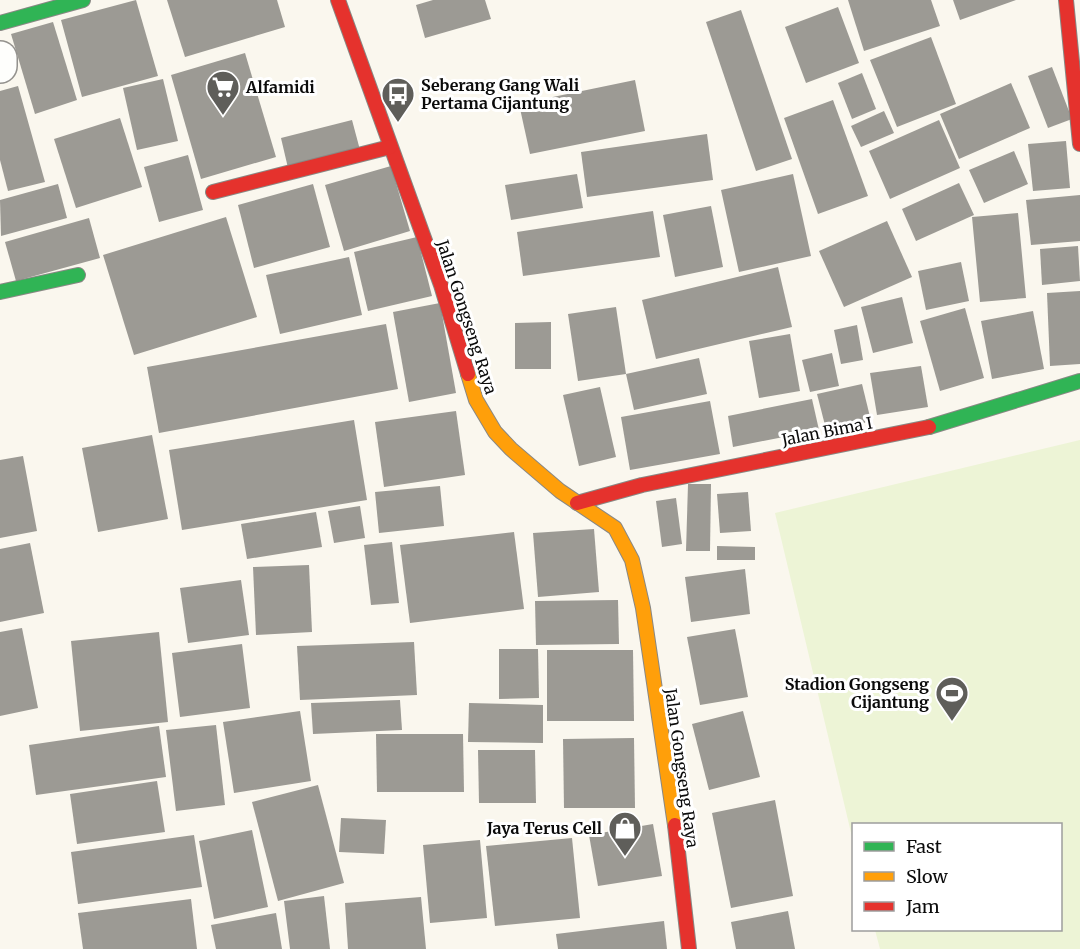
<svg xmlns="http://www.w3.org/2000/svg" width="1080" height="949" viewBox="0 0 1080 949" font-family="Merriweather,serif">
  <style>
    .pitch { fill: #edf4d6 }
    .building { fill: #9c9a94 }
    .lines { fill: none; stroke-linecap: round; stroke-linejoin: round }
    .street-casing { stroke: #93918d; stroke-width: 36 }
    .fast-casing { stroke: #898884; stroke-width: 16 }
    .slow-casing { stroke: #898884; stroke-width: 16 }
    .jam-casing { stroke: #898884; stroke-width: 16 }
    .street { stroke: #fefefc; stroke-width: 33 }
    .fast { stroke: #30b455; stroke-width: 14 }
    .slow { stroke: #ff9f0a; stroke-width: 14 }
    .jam { stroke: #e5322d; stroke-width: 14 }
    .labels { text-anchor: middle; stroke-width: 6; stroke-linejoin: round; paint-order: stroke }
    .poi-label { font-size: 16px; font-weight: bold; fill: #0b0b0b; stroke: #fff; text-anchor: start }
    .street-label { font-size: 16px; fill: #0b0b0b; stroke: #fff }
  </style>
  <rect width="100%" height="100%" fill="#faf7ee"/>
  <!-- pitch -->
  <path class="pitch" d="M 1080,440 L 1080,949 L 880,949 L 875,930 L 1060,930 L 1060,824 L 854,824 L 853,841 L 775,513 Z"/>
  <!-- building -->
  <g class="building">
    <path d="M 136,0 L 158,76 L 82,97 L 61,20 Z"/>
    <path d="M 167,0 L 277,0 L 285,27 L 185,57 Z"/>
    <path d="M 433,0 L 485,0 L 491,19 L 425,38 L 416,5 Z"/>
    <path d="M 848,0 L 931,0 L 940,26 L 864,51 Z"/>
    <path d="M 953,0 L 1016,0 L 960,20 Z"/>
    <path d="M 838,7 L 859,63 L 806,83 L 785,27 Z"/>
    <path d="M 741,10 L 792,159 L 756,171 L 706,22 Z"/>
    <path d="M 53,22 L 77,100 L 35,114 L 11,34 Z"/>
    <path d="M 931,37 L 956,104 L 897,127 L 870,60 Z"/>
    <path d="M 245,53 L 276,157 L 201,179 L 171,75 Z"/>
    <path d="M 1052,67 L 1072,119 L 1048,128 L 1028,76 Z"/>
    <path d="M 862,73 L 876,109 L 852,119 L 838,83 Z"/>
    <path d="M 163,79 L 178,141 L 137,150 L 123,88 Z"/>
    <path d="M 635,80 L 645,131 L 530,154 L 519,104 Z"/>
    <path d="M 1011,83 L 1030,128 L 959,159 L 940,114 Z"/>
    <path d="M 18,86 L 45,182 L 8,191 L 0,160 L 0,91 Z"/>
    <path d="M 833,100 L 868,196 L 818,214 L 784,118 Z"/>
    <path d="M 884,111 L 894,133 L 861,147 L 851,126 Z"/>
    <path d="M 120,118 L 142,187 L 76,208 L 54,139 Z"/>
    <path d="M 352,120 L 360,150 L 288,168 L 281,138 Z"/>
    <path d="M 939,120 L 960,168 L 890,199 L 869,151 Z"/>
    <path d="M 707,134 L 713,180 L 587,197 L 581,152 Z"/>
    <path d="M 1066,141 L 1070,188 L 1033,191 L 1028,144 Z"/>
    <path d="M 1014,151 L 1028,184 L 984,203 L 969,170 Z"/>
    <path d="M 188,155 L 203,210 L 159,222 L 144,167 Z"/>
    <path d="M 391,166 L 410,231 L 344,251 L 325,185 Z"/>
    <path d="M 577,174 L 583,208 L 511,220 L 505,185 Z"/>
    <path d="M 793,174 L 811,256 L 739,272 L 721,190 Z"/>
    <path d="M 959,183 L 974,215 L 916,241 L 902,209 Z"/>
    <path d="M 58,184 L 67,218 L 1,236 L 0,200 Z"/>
    <path d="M 313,184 L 330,247 L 254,268 L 238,205 Z"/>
    <path d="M 1080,195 L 1080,241 L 1031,245 L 1026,200 Z"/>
    <path d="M 711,206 L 723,267 L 675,277 L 663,215 Z"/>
    <path d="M 653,211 L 660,257 L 523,276 L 517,232 Z"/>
    <path d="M 1018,213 L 1026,298 L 980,302 L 972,217 Z"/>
    <path d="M 226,217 L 257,317 L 134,355 L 103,255 Z"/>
    <path d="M 89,218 L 100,258 L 16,281 L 5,242 Z"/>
    <path d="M 887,221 L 912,277 L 844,307 L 819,251 Z"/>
    <path d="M 417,237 L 432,296 L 368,311 L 354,252 Z"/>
    <path d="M 1078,246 L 1080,281 L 1042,285 L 1040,249 Z"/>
    <path d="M 349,257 L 362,315 L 280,334 L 266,275 Z"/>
    <path d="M 961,262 L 969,301 L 926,310 L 918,271 Z"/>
    <path d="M 778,267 L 792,327 L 656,359 L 642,300 Z"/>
    <path d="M 1080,291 L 1080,364 L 1050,366 L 1047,293 Z"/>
    <path d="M 902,297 L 913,343 L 873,353 L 861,307 Z"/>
    <path d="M 440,303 L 456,393 L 409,402 L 393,312 Z"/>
    <path d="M 616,307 L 626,374 L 578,381 L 568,314 Z"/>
    <path d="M 965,308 L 984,378 L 940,391 L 920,321 Z"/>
    <path d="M 1033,311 L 1044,369 L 992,379 L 981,321 Z"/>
    <path d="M 551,322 L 551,369 L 515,369 L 515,323 Z"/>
    <path d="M 386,324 L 398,389 L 159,433 L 147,367 Z"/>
    <path d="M 857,325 L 863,360 L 841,364 L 834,330 Z"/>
    <path d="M 790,334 L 800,391 L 759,398 L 749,341 Z"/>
    <path d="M 832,353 L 839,386 L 810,392 L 802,360 Z"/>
    <path d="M 699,358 L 707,394 L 634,410 L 626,374 Z"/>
    <path d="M 921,366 L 928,407 L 877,415 L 870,373 Z"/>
    <path d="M 862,384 L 871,421 L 827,433 L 817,394 Z"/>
    <path d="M 600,387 L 616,457 L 579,466 L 563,395 Z"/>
    <path d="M 812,399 L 819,430 L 733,447 L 728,416 Z"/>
    <path d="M 710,401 L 720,454 L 630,470 L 621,417 Z"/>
    <path d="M 456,411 L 465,475 L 384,487 L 375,422 Z"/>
    <path d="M 354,420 L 367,500 L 182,530 L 169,450 Z"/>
    <path d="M 152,435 L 168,519 L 98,532 L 82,448 Z"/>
    <path d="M 23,456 L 37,531 L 0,538 L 0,460 Z"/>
    <path d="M 688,484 L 711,484 L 710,551 L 686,551 Z"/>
    <path d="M 440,486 L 444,526 L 379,533 L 375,492 Z"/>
    <path d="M 748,492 L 751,531 L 720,533 L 717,494 Z"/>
    <path d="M 676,498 L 682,544 L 662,547 L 656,501 Z"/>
    <path d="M 360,506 L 365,538 L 334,543 L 328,511 Z"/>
    <path d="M 316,512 L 322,547 L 247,559 L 241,524 Z"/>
    <path d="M 594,529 L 599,592 L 538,597 L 533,533 Z"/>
    <path d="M 514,532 L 524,609 L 410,623 L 400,545 Z"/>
    <path d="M 392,542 L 399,603 L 371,605 L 364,545 Z"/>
    <path d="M 30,543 L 44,613 L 0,622 L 0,549 Z"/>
    <path d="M 717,546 L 755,547 L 755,560 L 717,560 Z"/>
    <path d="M 309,565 L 312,632 L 256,635 L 253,567 Z"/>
    <path d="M 745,569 L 750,614 L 691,622 L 685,577 Z"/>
    <path d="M 241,580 L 249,635 L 188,643 L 180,588 Z"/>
    <path d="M 618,600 L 619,644 L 536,645 L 535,601 Z"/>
    <path d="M 22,628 L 38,708 L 0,716 L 0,632 Z"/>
    <path d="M 735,629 L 748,697 L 700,705 L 687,637 Z"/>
    <path d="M 159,632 L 168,722 L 80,731 L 71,641 Z"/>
    <path d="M 414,642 L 417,695 L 300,700 L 297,646 Z"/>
    <path d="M 242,644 L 250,708 L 180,717 L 172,653 Z"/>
    <path d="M 499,649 L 538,649 L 539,698 L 499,699 Z"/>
    <path d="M 547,650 L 633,650 L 634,721 L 547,721 Z"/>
    <path d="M 400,700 L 402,730 L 313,734 L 311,703 Z"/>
    <path d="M 469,703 L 543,705 L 543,743 L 468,742 Z"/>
    <path d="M 300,711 L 311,781 L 234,793 L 223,722 Z"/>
    <path d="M 743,711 L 760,777 L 709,790 L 692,724 Z"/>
    <path d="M 216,725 L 225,805 L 176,811 L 166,730 Z"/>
    <path d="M 159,726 L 166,777 L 36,795 L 29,745 Z"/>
    <path d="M 376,734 L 463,734 L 464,792 L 377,792 Z"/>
    <path d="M 634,738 L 635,808 L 564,808 L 563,739 Z"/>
    <path d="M 478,750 L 535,750 L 536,803 L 479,803 Z"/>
    <path d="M 157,781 L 165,832 L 77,844 L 70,794 Z"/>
    <path d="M 318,785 L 344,883 L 278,901 L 252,802 Z"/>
    <path d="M 775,800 L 793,896 L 731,908 L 712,813 Z"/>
    <path d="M 341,818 L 386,820 L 384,854 L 339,852 Z"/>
    <path d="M 653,824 L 662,876 L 598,886 L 589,835 Z"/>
    <path d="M 252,830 L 268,907 L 214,919 L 199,841 Z"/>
    <path d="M 194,835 L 202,887 L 78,904 L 71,852 Z"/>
    <path d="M 572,838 L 580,918 L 495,926 L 486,846 Z"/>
    <path d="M 480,840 L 487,918 L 430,923 L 423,845 Z"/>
    <path d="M 324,896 L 330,949 L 290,949 L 284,901 Z"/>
    <path d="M 421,897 L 426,949 L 348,949 L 345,903 Z"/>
    <path d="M 191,899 L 197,949 L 83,949 L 78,913 Z"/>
    <path d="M 788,911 L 795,949 L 736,949 L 731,922 Z"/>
    <path d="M 276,913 L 282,949 L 216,949 L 211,925 Z"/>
    <path d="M 664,921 L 667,949 L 558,949 L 556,934 Z"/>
  </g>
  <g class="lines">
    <defs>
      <path id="street" d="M 0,58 L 0,66"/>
      <g id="fast">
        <path d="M 0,23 L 83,0"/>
        <path d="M 0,292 L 78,275"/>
        <path d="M 929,427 L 1080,381"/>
      </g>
      <path id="slow" d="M 468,374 L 476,400 L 495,432 L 511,449 L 560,491 L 615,528 L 632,560 L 643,608 L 675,825"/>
      <g id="jam">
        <path d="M 338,0 L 441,285 L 468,374"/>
        <path d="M 1066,0 L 1080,144"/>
        <path d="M 213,192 L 390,147"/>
        <path d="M 577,503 L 642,485 L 929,427"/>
        <path d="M 675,825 L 689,949"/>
      </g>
    </defs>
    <!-- street casing -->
    <use href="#street" class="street-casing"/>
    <!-- fast casing -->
    <use href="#fast" class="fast-casing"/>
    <!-- slow casing -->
    <use href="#slow" class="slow-casing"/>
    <!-- jam casing -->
    <use href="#jam" class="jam-casing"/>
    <!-- street -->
    <use href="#street" class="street"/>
    <!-- fast -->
    <use href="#fast" class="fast"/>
    <!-- slow -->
    <use href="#slow" class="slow"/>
    <!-- jam -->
    <use href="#jam" class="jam"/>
  </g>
  <!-- icons -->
  <defs>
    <symbol id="supermarket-pin" viewBox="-11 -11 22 30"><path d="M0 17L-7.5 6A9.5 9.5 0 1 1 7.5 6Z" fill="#5f5e5a" stroke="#fff"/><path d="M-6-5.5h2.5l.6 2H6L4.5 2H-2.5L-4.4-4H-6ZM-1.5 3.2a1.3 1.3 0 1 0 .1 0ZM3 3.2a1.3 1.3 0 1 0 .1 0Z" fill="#fff"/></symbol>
    <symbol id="bus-pin" viewBox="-11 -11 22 30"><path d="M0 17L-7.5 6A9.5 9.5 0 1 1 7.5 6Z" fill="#5f5e5a" stroke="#fff"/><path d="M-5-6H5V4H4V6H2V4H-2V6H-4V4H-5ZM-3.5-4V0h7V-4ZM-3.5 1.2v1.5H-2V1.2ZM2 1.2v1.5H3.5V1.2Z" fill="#fff"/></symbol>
    <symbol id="stadium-pin" viewBox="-11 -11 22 30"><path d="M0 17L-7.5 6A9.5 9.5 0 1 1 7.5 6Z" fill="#5f5e5a" stroke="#fff"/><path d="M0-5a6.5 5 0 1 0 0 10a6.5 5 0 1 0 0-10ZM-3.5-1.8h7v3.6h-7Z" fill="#fff"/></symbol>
    <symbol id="shop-pin" viewBox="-11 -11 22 30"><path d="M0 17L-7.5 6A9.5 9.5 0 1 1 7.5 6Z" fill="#5f5e5a" stroke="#fff"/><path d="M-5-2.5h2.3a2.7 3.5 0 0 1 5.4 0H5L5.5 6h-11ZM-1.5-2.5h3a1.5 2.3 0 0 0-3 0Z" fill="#fff"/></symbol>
  </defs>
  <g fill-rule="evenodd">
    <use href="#supermarket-pin" x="204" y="68" width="38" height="52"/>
    <use href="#bus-pin" x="379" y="75" width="38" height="52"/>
    <use href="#stadium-pin" x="933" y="674" width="38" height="52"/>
    <use href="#shop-pin" x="606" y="809" width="38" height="52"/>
  </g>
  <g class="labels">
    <!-- poi labels -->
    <g class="poi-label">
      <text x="421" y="91">Seberang Gang Wali<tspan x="421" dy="18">Pertama Cijantung</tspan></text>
      <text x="246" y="93">Alfamidi</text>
      <text x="929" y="690" text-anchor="end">Stadion Gongseng<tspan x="929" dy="18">Cijantung</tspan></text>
      <text x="602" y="834" text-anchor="end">Jaya Terus Cell</text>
    </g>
    <!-- street labels -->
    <g class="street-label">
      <text transform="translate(467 317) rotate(72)" y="6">Jalan Gongseng Raya</text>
      <text transform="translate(827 431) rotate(-11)" y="6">Jalan Bima I</text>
      <text transform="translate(682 768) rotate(82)" y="6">Jalan Gongseng Raya</text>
    </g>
  </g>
  <!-- legend -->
  <rect x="852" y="823" width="210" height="108" fill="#ffffff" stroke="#9d9d9d" stroke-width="1.5"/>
  <rect x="864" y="842" width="30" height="9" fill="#30b455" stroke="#9d9d9d" stroke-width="1.5"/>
  <text x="906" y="853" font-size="18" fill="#0b0b0b">Fast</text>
  <rect x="864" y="872" width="30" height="9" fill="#ff9f0a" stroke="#9d9d9d" stroke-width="1.5"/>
  <text x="906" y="883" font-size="18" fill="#0b0b0b">Slow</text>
  <rect x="864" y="902" width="30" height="9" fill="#e5322d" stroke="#9d9d9d" stroke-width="1.5"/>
  <text x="906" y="913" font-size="18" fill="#0b0b0b">Jam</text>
</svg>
